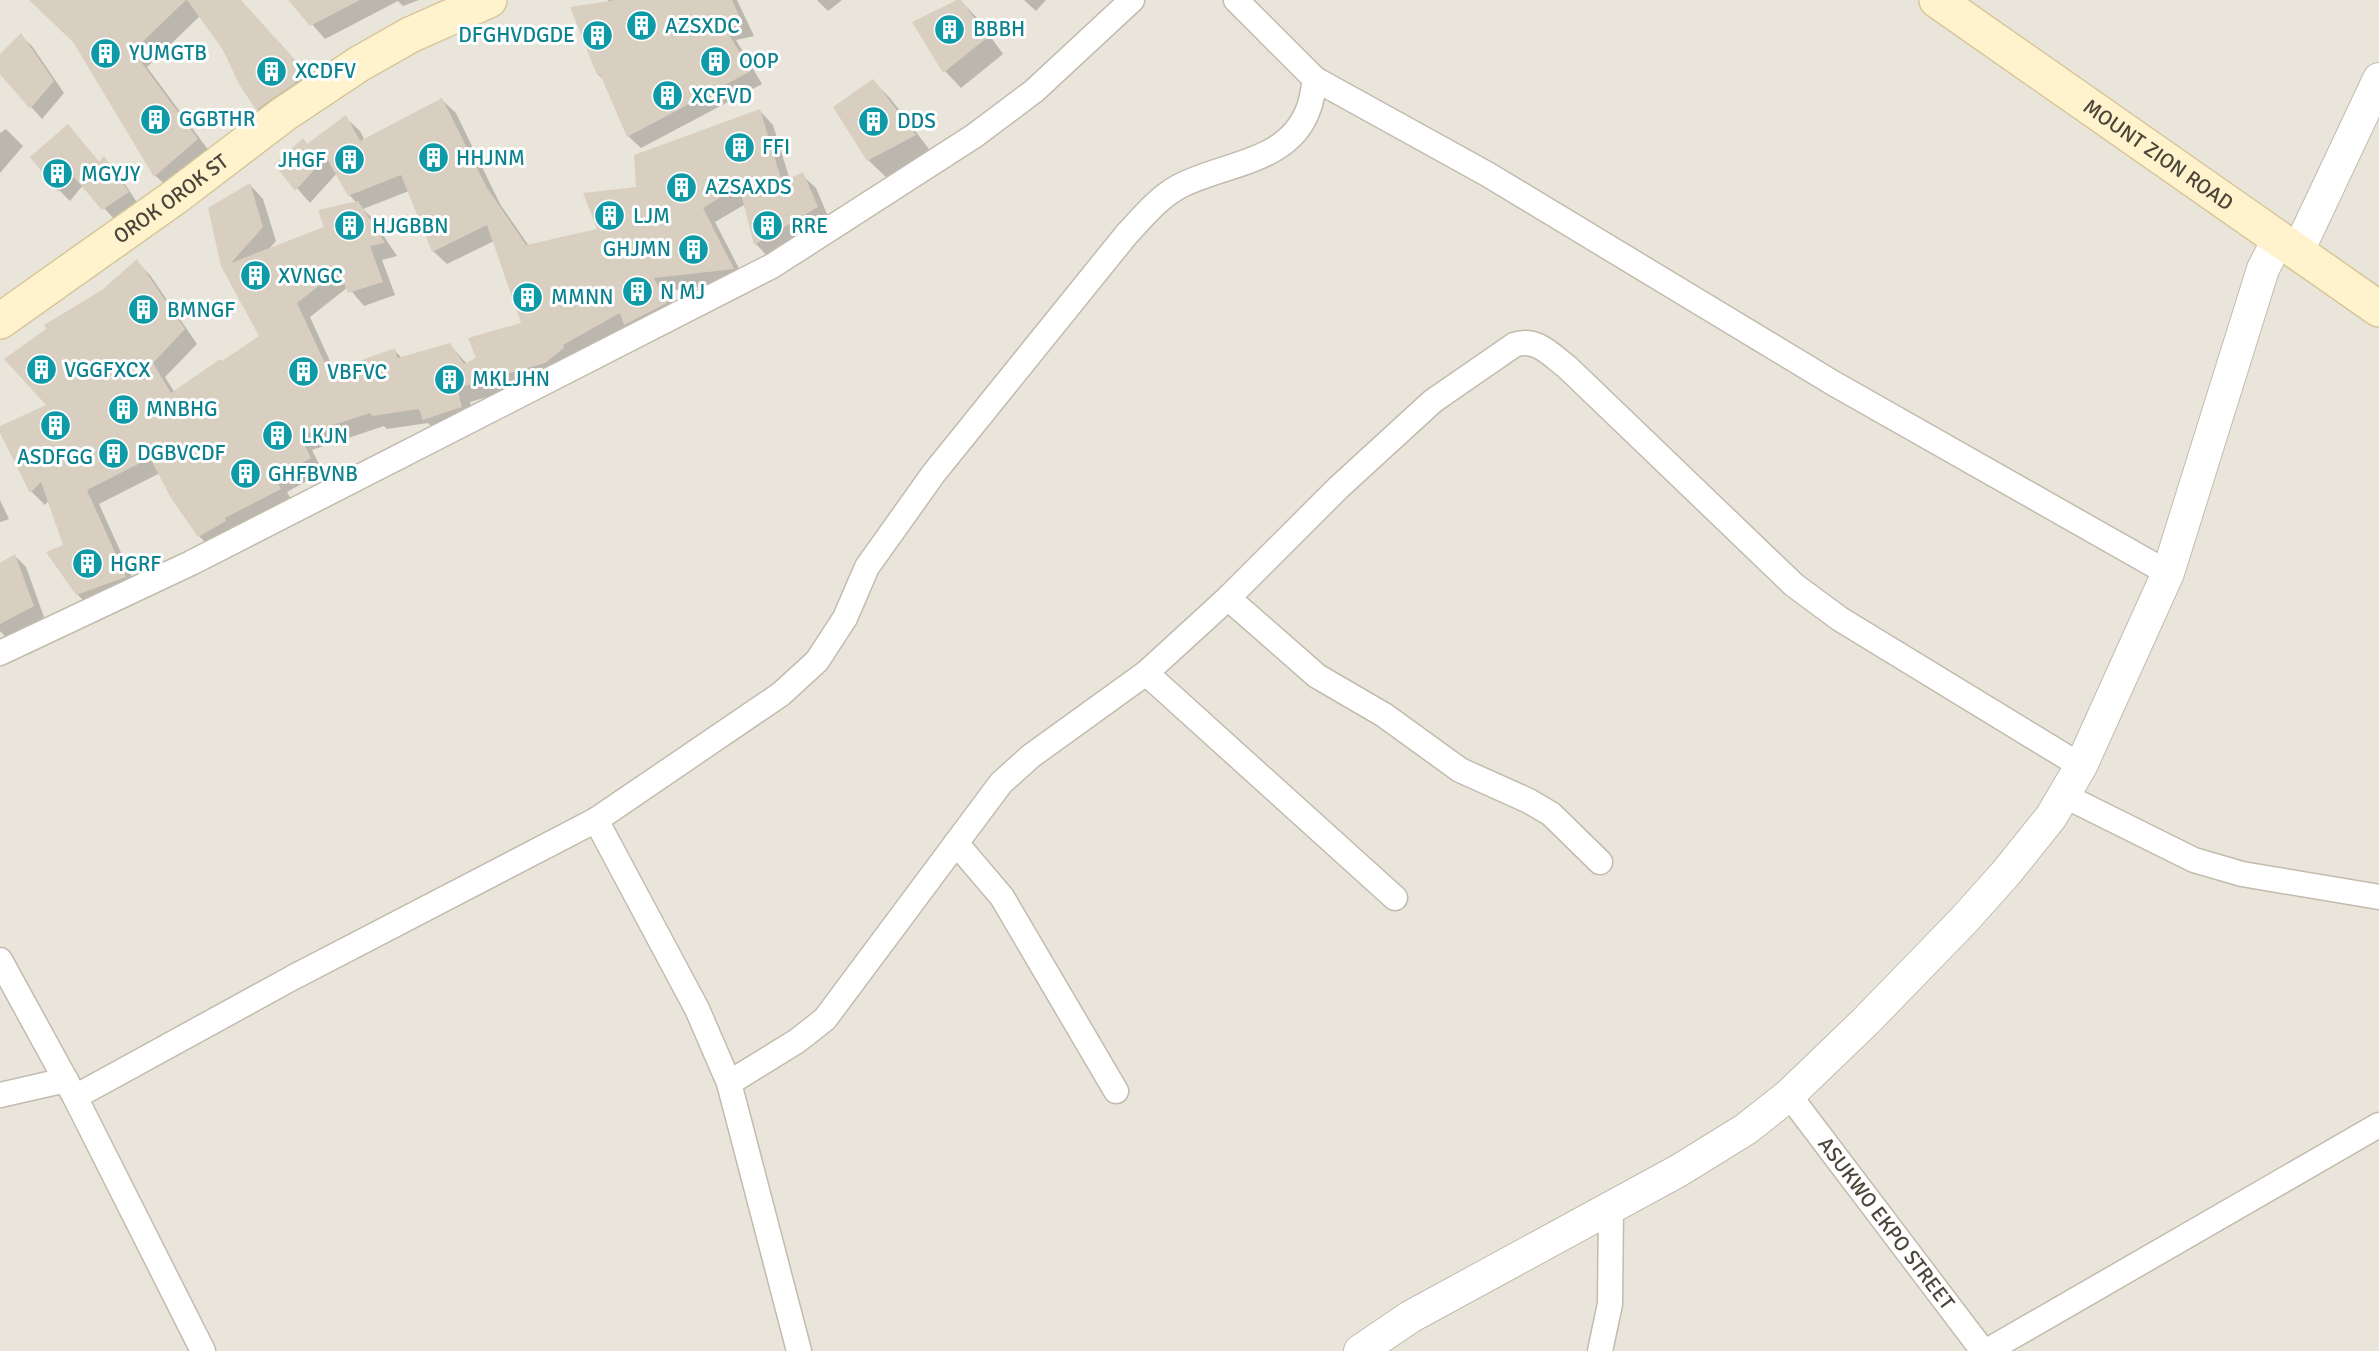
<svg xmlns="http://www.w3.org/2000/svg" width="2379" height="1351" viewBox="0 0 2379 1351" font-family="Signika,sans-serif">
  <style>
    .residential { fill: #eae5da }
    .shadow { fill: #0003; fill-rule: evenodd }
    .building { fill: #d8cfc1 }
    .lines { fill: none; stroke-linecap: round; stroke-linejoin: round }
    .minor-casing { stroke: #c2bbae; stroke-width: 27 }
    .tertiary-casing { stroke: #c2bbae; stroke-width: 34 }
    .secondary-casing { stroke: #d6c79b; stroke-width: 38 }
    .minor { stroke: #fff; stroke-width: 24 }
    .tertiary { stroke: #fff; stroke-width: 32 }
    .secondary { stroke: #fff3cd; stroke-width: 35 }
    .labels { text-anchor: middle; stroke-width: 6; stroke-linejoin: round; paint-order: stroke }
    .culture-label { font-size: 21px; fill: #0d838f; stroke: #fff; text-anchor: start }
    .street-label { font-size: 21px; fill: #4b4439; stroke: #fff }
  </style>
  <rect width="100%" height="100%" fill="#f6f3ec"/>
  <!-- residential -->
  <rect class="residential" x="0" y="0" width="2379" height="1351"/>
  <!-- shadow -->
  <g class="shadow">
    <path d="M 38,0 L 239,0 L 322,90 L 272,125 L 257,109 L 225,49 L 200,16 L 147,67 L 212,155 L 171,191 L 156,176 L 76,43 Z"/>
    <path d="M 291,0 L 419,0 L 403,6 L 398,1 L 325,39 Z"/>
    <path d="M 608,0 L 737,0 L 754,36 L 736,40 L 762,84 L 641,148 L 628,136 L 604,80 L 598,74 Z"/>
    <path d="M 817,0 L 842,0 L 828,11 Z"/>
    <path d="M 960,0 L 977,18 L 1003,54 L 961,88 L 945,71 Z"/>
    <path d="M 1024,0 L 1046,0 L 1036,11 Z"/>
    <path d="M 21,36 L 32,46 L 64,93 L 42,119 L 0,72 L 0,56 Z"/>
    <path d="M 873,81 L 890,98 L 932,153 L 886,177 L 868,160 Z"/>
    <path d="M 442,100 L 456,113 L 500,204 L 529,246 L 600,230 L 638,189 L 760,111 L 773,125 L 790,180 L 802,175 L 816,188 L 830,221 L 769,258 L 756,244 L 746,205 L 744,205 L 715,222 L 746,282 L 666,291 L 679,317 L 559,376 L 470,402 L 475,421 L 438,433 L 428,423 L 387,429 L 384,426 L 312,450 L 323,472 L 287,492 L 293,503 L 213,550 L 199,536 L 160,473 L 99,504 L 138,590 L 91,608 L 77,594 L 66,546 L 49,500 L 45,505 L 31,491 L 0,428 L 49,406 L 104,291 L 137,262 L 150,275 L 197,344 L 165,377 L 175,393 L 262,336 L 223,266 L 250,185 L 263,199 L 276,241 L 267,251 L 326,229 L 357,203 L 349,195 L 337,173 L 310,203 L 276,164 L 308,146 L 346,118 L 360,131 L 365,141 ZM 409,191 L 433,251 L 447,264 L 494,241 L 523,324 L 467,364 L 450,345 L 403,359 L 394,350 L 335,372 L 310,317 L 348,287 L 364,306 L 395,295 L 382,260 L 397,256 L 371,217 L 363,209 Z"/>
    <path d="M 68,126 L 100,163 L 104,158 L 115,169 L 138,204 L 115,220 L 83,185 L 70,201 L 59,190 Z"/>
    <path d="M 6,129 L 23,146 L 0,173 L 0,133 Z"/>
    <path d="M 0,500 L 9,519 L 0,522 Z"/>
    <path d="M 15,556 L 26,567 L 44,617 L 7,638 L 0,631 L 0,565 Z"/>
  </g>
  <!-- building -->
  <g class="building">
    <path d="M 29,0 L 186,0 L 133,51 L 198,139 L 154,177 L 73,42 Z"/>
    <path d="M 187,0 L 241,0 L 308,74 L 256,110 L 239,84 L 223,50 Z"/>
    <path d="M 288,0 L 360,0 L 310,26 Z"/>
    <path d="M 615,0 L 732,0 L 743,24 L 725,28 L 751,71 L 627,137 L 600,74 L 597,75 L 570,7 Z"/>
    <path d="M 957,0 L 961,0 L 988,37 L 943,73 L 912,22 Z"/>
    <path d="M 21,33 L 54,81 L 30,109 L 0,74 L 0,54 Z"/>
    <path d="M 873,79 L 916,135 L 867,161 L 833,107 Z"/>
    <path d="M 442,98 L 487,188 L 526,245 L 597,229 L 583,193 L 636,187 L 634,155 L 760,109 L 782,182 L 803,172 L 818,207 L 754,245 L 739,186 L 703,208 L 734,269 L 654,278 L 667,303 L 624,325 L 620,313 L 563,345 L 564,348 L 545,363 L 457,388 L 462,407 L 423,420 L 419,409 L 372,416 L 370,413 L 300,436 L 311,458 L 275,478 L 281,489 L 225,518 L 226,521 L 198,537 L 171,498 L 150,458 L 87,490 L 126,577 L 76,595 L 46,552 L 63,545 L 41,482 L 30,493 L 0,433 L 0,426 L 46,405 L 4,359 L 46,329 L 44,325 L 102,290 L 137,259 L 185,329 L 153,363 L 171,393 L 220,359 L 222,361 L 259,336 L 221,266 L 208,208 L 250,183 L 263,227 L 231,263 L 324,227 L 318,210 L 358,201 L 385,243 L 370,246 L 383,282 L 348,293 L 339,270 L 297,303 L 329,372 L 395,348 L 397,358 L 450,343 L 464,364 L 476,358 L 468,338 L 521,323 L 487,225 L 432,252 L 401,175 L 348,196 L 326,157 L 295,191 L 274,164 L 303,138 L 307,144 L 346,115 L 360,141 Z"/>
    <path d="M 68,124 L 99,162 L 104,156 L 129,192 L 102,210 L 72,175 L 58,192 L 30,157 Z"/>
    <path d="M 15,554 L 34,606 L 0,624 L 0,563 Z"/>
  </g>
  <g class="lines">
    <defs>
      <g id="minor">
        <path d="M 1236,0 L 1315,79 L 1487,174 L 1833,383 L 2168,573"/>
        <path d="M 1228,598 L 1317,676 L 1384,715 L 1460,770 L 1529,801 L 1551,814 L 1600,862"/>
        <path d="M 0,653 L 191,563 L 772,266 L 974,136 L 1034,91 L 1132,0"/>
        <path d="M 1146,673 L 1395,898"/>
        <path d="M 2063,795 L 2194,860 L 2242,874 L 2379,897"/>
        <path d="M 596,820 L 697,1009 L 729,1083 L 799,1351"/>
        <path d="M 956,843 L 1002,897 L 1116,1091"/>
        <path d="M 0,960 L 75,1097 L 203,1351"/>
        <path d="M 729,1083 L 797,1041 L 825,1019 L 1001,783 L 1031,756 L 1146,673 L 1228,598 L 1338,488 L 1433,401 L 1514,345 C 1536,337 1550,354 1567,367 L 1794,585 L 1840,619 L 2081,766"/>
        <path d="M 0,1095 L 66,1080"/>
        <path id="s1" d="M 1789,1095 L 1983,1351"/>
        <path d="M 75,1097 L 292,978 L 596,820 L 781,694 L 817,661 L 845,618 L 867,567 L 934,473 L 1126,235 C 1142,218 1157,199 1178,187 C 1222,163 1288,164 1308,110 C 1312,101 1313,89 1315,79"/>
        <path d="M 1600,1351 L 1610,1304 L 1611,1207"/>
        <path d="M 1987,1351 L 2379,1125"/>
      </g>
      <g id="tertiary">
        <path d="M 2298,251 L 2379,79"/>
        <path d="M 1360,1351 L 1410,1317 L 1678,1171 L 1746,1129 L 1789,1095 L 1866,1021 L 1964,920 L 2006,873 L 2051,817 L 2081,766 L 2168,573 L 2263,269 L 2279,238"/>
      </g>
      <g id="secondary">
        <path id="s2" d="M 1937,0 L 2379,309"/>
        <path id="s3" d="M 0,321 L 175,197 L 284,114 L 359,64 L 410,35 L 489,0"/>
      </g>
    </defs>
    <!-- minor casing -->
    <use href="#minor" class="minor-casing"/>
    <!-- tertiary casing -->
    <use href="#tertiary" class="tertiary-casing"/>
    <!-- secondary casing -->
    <use href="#secondary" class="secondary-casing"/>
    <!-- minor -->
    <use href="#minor" class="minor"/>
    <!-- tertiary -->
    <use href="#tertiary" class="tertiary"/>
    <!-- secondary -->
    <use href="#secondary" class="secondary"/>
  </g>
  <!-- icons -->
  <defs>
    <symbol id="building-disc" viewBox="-11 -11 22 22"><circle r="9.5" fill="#0f9aa8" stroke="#fff"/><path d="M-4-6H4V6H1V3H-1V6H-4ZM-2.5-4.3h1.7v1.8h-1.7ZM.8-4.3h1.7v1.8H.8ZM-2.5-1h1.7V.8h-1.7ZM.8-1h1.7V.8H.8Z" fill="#fff"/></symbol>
  </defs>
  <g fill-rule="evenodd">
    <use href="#building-disc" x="624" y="8" width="35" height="35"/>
    <use href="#building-disc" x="932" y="12" width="35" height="35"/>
    <use href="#building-disc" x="580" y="18" width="35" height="35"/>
    <use href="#building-disc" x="88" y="36" width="35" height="35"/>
    <use href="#building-disc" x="698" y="44" width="35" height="35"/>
    <use href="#building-disc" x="254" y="54" width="35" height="35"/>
    <use href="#building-disc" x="650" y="78" width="35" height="35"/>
    <use href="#building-disc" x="138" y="102" width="35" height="35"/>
    <use href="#building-disc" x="856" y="104" width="35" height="35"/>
    <use href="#building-disc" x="722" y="130" width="35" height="35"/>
    <use href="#building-disc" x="416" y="140" width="35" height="35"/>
    <use href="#building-disc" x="332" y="142" width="35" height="35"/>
    <use href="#building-disc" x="40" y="156" width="35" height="35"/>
    <use href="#building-disc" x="664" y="170" width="35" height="35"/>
    <use href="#building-disc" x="592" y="198" width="35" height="35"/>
    <use href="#building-disc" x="332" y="208" width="35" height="35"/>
    <use href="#building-disc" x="750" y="208" width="35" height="35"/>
    <use href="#building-disc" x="676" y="232" width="35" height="35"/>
    <use href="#building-disc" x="238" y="258" width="35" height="35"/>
    <use href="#building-disc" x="620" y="274" width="35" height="35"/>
    <use href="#building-disc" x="510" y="280" width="35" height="35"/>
    <use href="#building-disc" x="126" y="292" width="35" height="35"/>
    <use href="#building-disc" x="24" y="352" width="35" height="35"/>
    <use href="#building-disc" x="286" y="354" width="35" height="35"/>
    <use href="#building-disc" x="432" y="362" width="35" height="35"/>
    <use href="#building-disc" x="106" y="392" width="35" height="35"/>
    <use href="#building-disc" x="38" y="408" width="35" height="35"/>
    <use href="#building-disc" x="260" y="418" width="35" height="35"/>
    <use href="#building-disc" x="96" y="436" width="35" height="35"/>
    <use href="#building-disc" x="228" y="456" width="35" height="35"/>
    <use href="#building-disc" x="70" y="546" width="35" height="35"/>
  </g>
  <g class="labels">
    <!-- culture labels -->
    <g class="culture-label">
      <text x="665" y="33">AZSXDC</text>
      <text x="973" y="36">BBBH</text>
      <text x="575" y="42" text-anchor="end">DFGHVDGDE</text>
      <text x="129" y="60">YUMGTB</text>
      <text x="739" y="68">OOP</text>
      <text x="295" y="78">XCDFV</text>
      <text x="691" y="103">XCFVD</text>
      <text x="179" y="126">GGBTHR</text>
      <text x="897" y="128">DDS</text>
      <text x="762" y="154">FFI</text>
      <text x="456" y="165">HHJNM</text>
      <text x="326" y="167" text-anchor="end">JHGF</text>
      <text x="81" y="181">MGYJY</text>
      <text x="705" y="194">AZSAXDS</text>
      <text x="633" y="223">LJM</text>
      <text x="372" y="233">HJGBBN</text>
      <text x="791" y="233">RRE</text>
      <text x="671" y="256" text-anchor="end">GHJMN</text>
      <text x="278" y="283">XVNGC</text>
      <text x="660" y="299">N MJ</text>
      <text x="551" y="304">MMNN</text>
      <text x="167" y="317">BMNGF</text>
      <text x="64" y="377">VGGFXCX</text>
      <text x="327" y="379">VBFVC</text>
      <text x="472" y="386">MKLJHN</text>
      <text x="146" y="416">MNBHG</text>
      <text x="301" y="443">LKJN</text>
      <text x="137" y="460">DGBVCDF</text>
      <text x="55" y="464" text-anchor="middle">ASDFGG</text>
      <text x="268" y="481">GHFBVNB</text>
      <text x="110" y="571">HGRF</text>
    </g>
    <!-- street labels -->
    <g class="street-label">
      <text dy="7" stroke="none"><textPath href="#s2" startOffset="270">MOUNT ZION ROAD</textPath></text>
      <text dy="7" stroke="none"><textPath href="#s3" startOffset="210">OROK OROK ST</textPath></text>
      <text dy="7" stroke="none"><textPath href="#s1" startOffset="161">ASUKWO EKPO STREET</textPath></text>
    </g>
  </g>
</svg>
